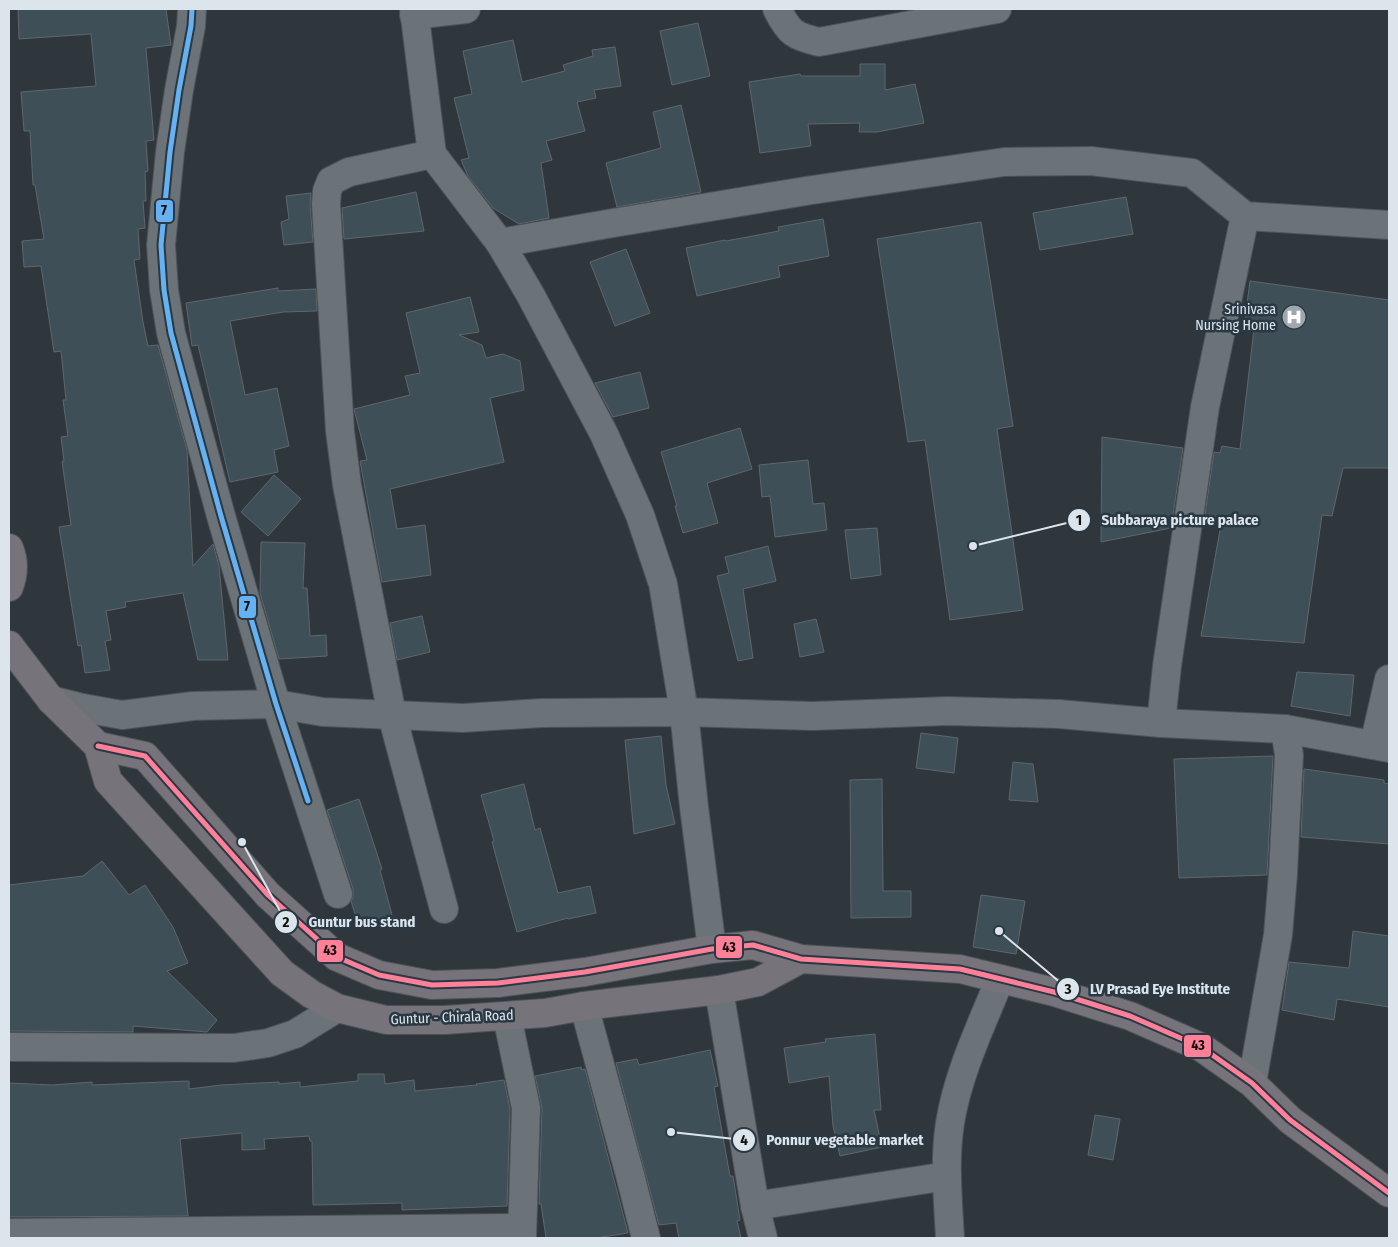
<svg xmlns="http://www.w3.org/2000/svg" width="1398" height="1247" viewBox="0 0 1398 1247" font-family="'Fira Sans Condensed',sans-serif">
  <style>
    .building { fill: #3f4f58; stroke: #5f666c }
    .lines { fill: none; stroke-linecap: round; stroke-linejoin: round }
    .street-casing { stroke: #4c5258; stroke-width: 30 }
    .primary-casing { stroke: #4c5258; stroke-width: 30 }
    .street { stroke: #6b7278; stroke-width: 28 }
    .primary { stroke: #76737b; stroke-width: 28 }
    .bus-1-casing { stroke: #293843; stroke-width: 9 }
    .bus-2-casing { stroke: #293843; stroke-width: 9 }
    .bus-1 { stroke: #66b1f2; stroke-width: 5 }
    .bus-2 { stroke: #ff8098; stroke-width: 5 }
    .labels { text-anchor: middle; stroke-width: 5; stroke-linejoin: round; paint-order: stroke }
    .poi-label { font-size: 14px; fill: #dce5ec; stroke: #293843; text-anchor: end }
    .street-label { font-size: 14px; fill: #dce5ec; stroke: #293843 }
    .leader { fill: none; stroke: #dce5ec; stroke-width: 2 }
    .callout-dot { fill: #dce5ec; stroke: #293843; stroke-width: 2 }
    .mark-label { font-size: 15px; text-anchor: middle; font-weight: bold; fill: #111 }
    .callout-label { font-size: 15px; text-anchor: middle; font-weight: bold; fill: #dce5ec; stroke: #293843; stroke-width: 5; stroke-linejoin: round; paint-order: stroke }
    .line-badge { stroke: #293843; stroke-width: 2 }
    .pale-badge-label { font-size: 14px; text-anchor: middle; font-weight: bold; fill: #111 }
  </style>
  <rect width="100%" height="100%" fill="#2f373d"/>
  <!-- building -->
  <g class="building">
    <path d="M 18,9 L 166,9 L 171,45 L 146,48 L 154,140 L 146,141 L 148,171 L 145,172 L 146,201 L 143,201 L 145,228 L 138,229 L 140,259 L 134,260 L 143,322 L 148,346 L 158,345 L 187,450 L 193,566 L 213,544 L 219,566 L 228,660 L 198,660 L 183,593 L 125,602 L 126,607 L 106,611 L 111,640 L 105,641 L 110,670 L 85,673 L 81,645 L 78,646 L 59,527 L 71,525 L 62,461 L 64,461 L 61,437 L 68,436 L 63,400 L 66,400 L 61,351 L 54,352 L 41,266 L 24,267 L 22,241 L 44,239 L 35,185 L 33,185 L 30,131 L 24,131 L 21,92 L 96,86 L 91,34 L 19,39 Z"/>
    <path d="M 698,23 L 710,76 L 672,85 L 660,31 Z"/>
    <path d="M 513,40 L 522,82 L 565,71 L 563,65 L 593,56 L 592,50 L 615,47 L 621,86 L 594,90 L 596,98 L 577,102 L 585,131 L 546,141 L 552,160 L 541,163 L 549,218 L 519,224 L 493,208 L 468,176 L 461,160 L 469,158 L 454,98 L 472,94 L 463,51 Z"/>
    <path d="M 860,64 L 885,64 L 885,90 L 915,84 L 924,123 L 877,132 L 859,132 L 860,123 L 808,124 L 811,146 L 760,153 L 749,82 L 800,74 L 801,76 L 860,76 Z"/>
    <path d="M 681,105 L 701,192 L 617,207 L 606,163 L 661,148 L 653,112 Z"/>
    <path d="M 416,192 L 424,231 L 344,239 L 342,208 Z"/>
    <path d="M 311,193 L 310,205 L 313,242 L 284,245 L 281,222 L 289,219 L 286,196 Z"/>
    <path d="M 1126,197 L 1133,234 L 1040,250 L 1033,213 Z"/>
    <path d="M 823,219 L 829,256 L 778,266 L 780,277 L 697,296 L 686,248 L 725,240 L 726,241 L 779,231 L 778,227 Z"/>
    <path d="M 981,222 L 1013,426 L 997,429 L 1023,610 L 950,620 L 925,440 L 908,442 L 877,239 Z"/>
    <path d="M 626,249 L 650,313 L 615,326 L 590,262 Z"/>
    <path d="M 1250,281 L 1389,300 L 1389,468 L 1343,468 L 1332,516 L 1322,515 L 1304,643 L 1201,636 L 1222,519 L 1204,522 L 1214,452 L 1220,453 L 1222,446 L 1240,449 L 1254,329 L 1244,327 Z"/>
    <path d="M 278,288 L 278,291 L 316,289 L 317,311 L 283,312 L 230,321 L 245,395 L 277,388 L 289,446 L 274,450 L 278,472 L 230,482 L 198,345 L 192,346 L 186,303 Z"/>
    <path d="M 470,297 L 479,332 L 459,335 L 482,345 L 486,358 L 503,354 L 520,361 L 524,390 L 490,398 L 504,462 L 390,489 L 397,529 L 425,525 L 431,575 L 382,582 L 360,461 L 367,460 L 354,409 L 410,395 L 405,376 L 420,373 L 406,313 Z"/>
    <path d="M 640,372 L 649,408 L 613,417 L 595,383 Z"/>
    <path d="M 740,428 L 752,469 L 707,483 L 718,523 L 683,533 L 675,506 L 677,506 L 661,452 Z"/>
    <path d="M 1102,437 L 1183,448 L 1171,528 L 1101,542 Z"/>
    <path d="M 808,460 L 813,504 L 824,503 L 827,530 L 775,537 L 770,496 L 762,497 L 759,465 Z"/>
    <path d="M 274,475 L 301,499 L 268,536 L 241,512 Z"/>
    <path d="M 877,528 L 881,575 L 851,579 L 845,530 Z"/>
    <path d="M 261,542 L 305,543 L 303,588 L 307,588 L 310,636 L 326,635 L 327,656 L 279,659 L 260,593 Z"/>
    <path d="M 768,546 L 776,581 L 743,589 L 753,658 L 738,661 L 717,576 L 729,573 L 725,557 Z"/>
    <path d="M 422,616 L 430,652 L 397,660 L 390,623 Z"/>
    <path d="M 816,619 L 824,652 L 800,657 L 794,624 Z"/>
    <path d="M 1297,672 L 1354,675 L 1350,716 L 1291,706 Z"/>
    <path d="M 921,733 L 958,738 L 954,773 L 916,768 Z"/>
    <path d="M 661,736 L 666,785 L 675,824 L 634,834 L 625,740 Z"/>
    <path d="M 1273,756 L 1267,875 L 1179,878 L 1174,759 Z"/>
    <path d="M 1013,762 L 1033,764 L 1038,802 L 1009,800 Z"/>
    <path d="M 1304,769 L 1384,780 L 1384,783 L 1389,784 L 1389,844 L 1301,837 Z"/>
    <path d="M 882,779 L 883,891 L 911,891 L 911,917 L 851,918 L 850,780 Z"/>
    <path d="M 524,784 L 535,830 L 540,828 L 558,893 L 590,886 L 596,913 L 568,919 L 568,918 L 517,932 L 492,842 L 494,841 L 481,795 Z"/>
    <path d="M 359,799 L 382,869 L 380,870 L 392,915 L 358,924 L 351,901 L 353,897 L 353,889 L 327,810 Z"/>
    <path d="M 102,861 L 129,895 L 145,885 L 173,927 L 188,963 L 167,971 L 217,1020 L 207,1032 L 133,1026 L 133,1032 L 9,1031 L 9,885 L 83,876 Z"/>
    <path d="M 981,895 L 1025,901 L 1016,954 L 973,947 Z"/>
    <path d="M 1353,931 L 1389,936 L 1389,1007 L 1337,999 L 1334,1020 L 1282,1010 L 1289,962 L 1349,968 Z"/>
    <path d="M 875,1034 L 881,1110 L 874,1110 L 882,1147 L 840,1156 L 833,1126 L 829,1076 L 789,1083 L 784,1048 L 826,1042 L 825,1039 Z"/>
    <path d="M 710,1050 L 718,1086 L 714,1087 L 730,1176 L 733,1176 L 740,1220 L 737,1221 L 741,1238 L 679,1238 L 676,1223 L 659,1225 L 616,1063 L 637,1059 L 639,1065 Z"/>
    <path d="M 581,1067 L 582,1070 L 585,1069 L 628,1233 L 596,1238 L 546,1238 L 541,1204 L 539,1204 L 542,1108 L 535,1076 Z"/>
    <path d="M 358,1074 L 384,1074 L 385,1084 L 414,1080 L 415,1091 L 477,1085 L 476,1084 L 504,1080 L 510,1109 L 507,1206 L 402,1210 L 402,1203 L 313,1205 L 312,1141 L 310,1141 L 309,1136 L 264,1139 L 265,1149 L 242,1150 L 242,1133 L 180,1139 L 188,1216 L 9,1217 L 9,1083 L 52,1085 L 92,1082 L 92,1085 L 189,1081 L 189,1089 L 221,1085 L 279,1082 L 279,1084 L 300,1082 L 300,1087 L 358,1081 Z"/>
    <path d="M 1095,1115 L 1120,1119 L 1113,1160 L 1088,1155 Z"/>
  </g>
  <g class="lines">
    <defs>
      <g id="street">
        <path d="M 192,9 L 191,26 L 179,90 L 170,152 L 161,245 L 164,290 L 171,333 L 221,516 L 276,704 L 338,894"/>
        <path d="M 414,9 L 432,154 L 500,243 L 530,294 L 604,434 L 640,515 L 663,584 L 684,712 L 694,807 L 712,949"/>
        <path d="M 777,9 C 789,33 794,36 819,42 L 997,9"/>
        <path d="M 414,15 L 466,9"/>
        <path d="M 432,154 L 349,172 L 331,181 L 327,191 L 326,204 L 340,431 L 347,485 L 392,715 L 444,909"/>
        <path d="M 500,243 L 613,223 L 812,190 L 1004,162 L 1091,161 L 1192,173 L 1245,216 L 1389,225"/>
        <path d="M 51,700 L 83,708 L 122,715 L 193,706 L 276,704 L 323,712 L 463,718 L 542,713 L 684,712 L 813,716 L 948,711 L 1059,714 L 1161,723 L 1285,729 L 1389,748"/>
        <path d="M 1161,723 L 1167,666 L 1205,407 L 1245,216"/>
        <path d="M 1374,745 L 1389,679"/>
        <path d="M 719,990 L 755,1206 L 763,1238"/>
        <path d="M 584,1006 L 630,1175 L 646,1238"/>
        <path d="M 507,1016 L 526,1108 L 522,1238"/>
        <path d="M 9,1047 L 234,1048 L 268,1043 L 295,1034 L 337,1008"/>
        <path d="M 1252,1083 L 1278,935 L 1283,874 L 1289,755 L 1285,729"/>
        <path d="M 755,1206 L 947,1176"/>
        <path d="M 9,1233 L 522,1228"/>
        <path d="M 950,1238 C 948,1200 944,1161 950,1123 C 958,1073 981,1026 1000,979"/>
      </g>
      <g id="primary">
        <path d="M 9,548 C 14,560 14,574 9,587"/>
        <path d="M 9,645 L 51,700 L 98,746 L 108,781 L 282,973 L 311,994 L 337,1008 L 386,1020 L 445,1020 L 545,1013 L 584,1006 L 719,990 L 758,982 L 801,959"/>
        <path d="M 98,746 L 145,756 L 268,895 L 337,957 L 379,975 L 432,985 L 498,983 L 585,972 L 712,949 L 753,945 L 801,959 L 960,969 L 1054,992 L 1130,1016 L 1201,1047 L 1252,1083 L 1290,1120 L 1389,1193"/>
      </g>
    </defs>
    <!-- street casing -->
    <use href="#street" class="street-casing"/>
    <!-- primary casing -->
    <use href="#primary" class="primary-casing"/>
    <!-- street -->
    <use href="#street" class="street"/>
    <!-- primary -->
    <use href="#primary" class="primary"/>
    <defs>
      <path id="bus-1" d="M 192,9 L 191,26 L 179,90 L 170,152 L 161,245 L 164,290 L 171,333 L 221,516 L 276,704 L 308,801"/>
      <path id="bus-2" d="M 98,746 L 145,756 L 268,895 L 337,957 L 379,975 L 432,985 L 498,983 L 585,972 L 712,949 L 753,945 L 801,959 L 960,969 L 1054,992 L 1130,1016 L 1201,1047 L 1252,1083 L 1290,1120 L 1389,1193"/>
    </defs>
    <!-- bus-1 casing -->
    <use href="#bus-1" class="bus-1-casing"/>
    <!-- bus-2 casing -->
    <use href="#bus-2" class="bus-2-casing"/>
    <!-- bus-1 -->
    <use href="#bus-1" class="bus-1"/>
    <!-- bus-2 -->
    <use href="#bus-2" class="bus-2"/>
  </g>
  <!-- icons -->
  <defs>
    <symbol id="hospital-disc" viewBox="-11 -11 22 22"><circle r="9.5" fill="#9fa8af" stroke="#293843"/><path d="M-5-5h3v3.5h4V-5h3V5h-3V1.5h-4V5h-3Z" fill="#fff"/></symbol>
  </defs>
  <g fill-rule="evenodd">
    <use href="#hospital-disc" x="1280" y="303" width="28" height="28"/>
  </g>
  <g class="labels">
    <!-- poi labels -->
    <g class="poi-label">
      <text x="1276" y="314">Srinivasa<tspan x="1276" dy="16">Nursing Home</tspan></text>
    </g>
    <!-- street labels -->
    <g class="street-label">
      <text transform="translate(452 1017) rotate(-2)" y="5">Guntur - Chirala Road</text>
    </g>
  </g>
  <!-- callouts -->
  <path class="leader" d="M973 546L1079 520M242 842L286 922M999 931L1068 989M671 1132L744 1140"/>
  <g class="callout-dot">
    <circle cx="973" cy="546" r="5"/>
    <circle cx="242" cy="842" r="5"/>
    <circle cx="999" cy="931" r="5"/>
    <circle cx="671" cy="1132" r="5"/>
    <circle cx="1079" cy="520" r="12"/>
    <circle cx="286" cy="922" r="12"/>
    <circle cx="1068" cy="989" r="12"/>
    <circle cx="744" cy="1140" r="12"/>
  </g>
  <g class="mark-label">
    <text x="1079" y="525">1</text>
    <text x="286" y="927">2</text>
    <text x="1068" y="994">3</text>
    <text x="744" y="1145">4</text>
  </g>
  <g class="callout-label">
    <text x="1180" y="525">Subbaraya picture palace</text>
    <text x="362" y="927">Guntur bus stand</text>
    <text x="1160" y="994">LV Prasad Eye Institute</text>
    <text x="845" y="1145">Ponnur vegetable market</text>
  </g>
  <g class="line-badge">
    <rect x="155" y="199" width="19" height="24" rx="5" fill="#66b1f2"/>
    <rect x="238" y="595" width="19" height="24" rx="5" fill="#66b1f2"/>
    <rect x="715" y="935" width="28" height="24" rx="5" fill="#ff8098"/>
    <rect x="316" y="939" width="28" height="24" rx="5" fill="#ff8098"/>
    <rect x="1183" y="1034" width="29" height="24" rx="5" fill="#ff8098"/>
  </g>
  <g class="pale-badge-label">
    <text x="164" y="215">7</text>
    <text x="247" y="611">7</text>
    <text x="729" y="952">43</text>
    <text x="330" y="955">43</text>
    <text x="1198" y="1050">43</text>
  </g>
  <!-- border -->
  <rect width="1398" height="1247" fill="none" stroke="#dce5ec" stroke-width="20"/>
</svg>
